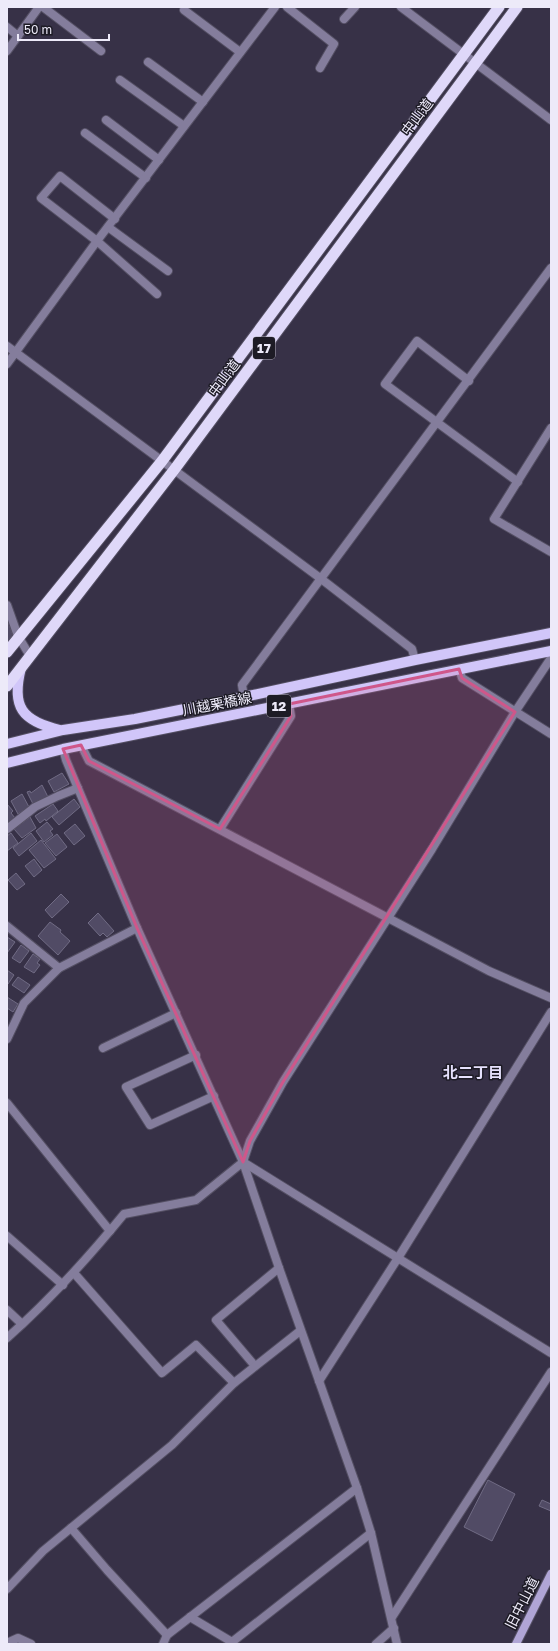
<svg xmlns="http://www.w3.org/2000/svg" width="558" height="1651" viewBox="0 0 558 1651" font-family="'Golos Text','Noto Sans JP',sans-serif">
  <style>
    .building { fill: #514b65; stroke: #706b84 }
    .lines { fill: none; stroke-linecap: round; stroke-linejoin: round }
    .minor-casing { stroke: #544f63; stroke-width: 10 }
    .secondary-casing { stroke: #544f63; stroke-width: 10 }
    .primary-casing { stroke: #544f63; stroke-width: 12 }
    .trunk-casing { stroke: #544f63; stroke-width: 13 }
    .minor { stroke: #847d9c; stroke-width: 8 }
    .secondary { stroke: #b0a5d6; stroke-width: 8 }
    .primary { stroke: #d1c6f9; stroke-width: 10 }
    .trunk { stroke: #dfd8f9; stroke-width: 11 }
    .marked { fill: #cf578a; fill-opacity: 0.2; stroke: #cf578a; stroke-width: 3; stroke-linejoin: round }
    .labels { text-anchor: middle; stroke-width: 3; stroke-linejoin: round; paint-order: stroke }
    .shield { fill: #1d1b25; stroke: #afacb9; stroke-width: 1 }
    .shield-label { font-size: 13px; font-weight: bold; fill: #edeaf9 }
    .street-label { font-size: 14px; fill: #edeaf9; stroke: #1d1b25 }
    .neighbourhood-label { font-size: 15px; font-weight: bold; fill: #e5e0fc; stroke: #1d1b25 }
  </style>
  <rect width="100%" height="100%" fill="#373147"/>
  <!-- building -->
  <g class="building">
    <path d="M 7,618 L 13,635 L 7,643 Z"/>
    <path d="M 62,773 L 69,784 L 54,792 L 48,781 Z"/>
    <path d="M 42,785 L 48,797 L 33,804 L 27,792 L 30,791 L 31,793 Z"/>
    <path d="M 22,794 L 29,807 L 18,814 L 11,801 Z"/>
    <path d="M 74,799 L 80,807 L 59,825 L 52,817 Z"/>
    <path d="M 7,804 L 13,811 L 11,813 L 15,818 L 7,824 Z"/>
    <path d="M 53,804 L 58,811 L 46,821 L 45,819 L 40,823 L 35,816 Z"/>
    <path d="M 30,817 L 36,828 L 22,838 L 14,829 Z"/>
    <path d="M 47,822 L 53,829 L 50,831 L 53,835 L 44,842 L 36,831 Z"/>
    <path d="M 75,824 L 85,836 L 74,845 L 64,833 Z"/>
    <path d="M 11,833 L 18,843 L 7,851 L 7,836 Z"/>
    <path d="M 31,833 L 37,841 L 19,856 L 13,848 Z"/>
    <path d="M 57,834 L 67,847 L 56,856 L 45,843 Z"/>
    <path d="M 41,840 L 56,859 L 44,868 L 29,850 Z"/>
    <path d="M 34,859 L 42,870 L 34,877 L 25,866 Z"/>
    <path d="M 16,873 L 25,884 L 17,890 L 8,880 Z"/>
    <path d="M 61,894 L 69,902 L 52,918 L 45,910 Z"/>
    <path d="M 98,913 L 114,931 L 107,937 L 103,933 L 100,936 L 88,923 Z"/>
    <path d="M 50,922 L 61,930 L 60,932 L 70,941 L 58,955 L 38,936 Z"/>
    <path d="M 7,937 L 15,942 L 7,953 Z"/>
    <path d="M 21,945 L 29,951 L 20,963 L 12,958 Z"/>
    <path d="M 33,954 L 40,959 L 37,963 L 40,965 L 34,973 L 24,967 Z"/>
    <path d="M 7,970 L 14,975 L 8,984 L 7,983 Z"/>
    <path d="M 18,977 L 30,985 L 24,993 L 12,985 Z"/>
    <path d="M 7,997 L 18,1004 L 13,1012 L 7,1008 Z"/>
    <path d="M 488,1480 L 515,1494 L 492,1541 L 464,1527 Z"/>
    <path d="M 542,1500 L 551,1504 L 551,1511 L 539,1506 Z"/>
  </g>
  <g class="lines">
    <defs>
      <g id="minor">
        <path d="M 43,7 L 101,51"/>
        <path d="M 287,7 L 334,44 L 320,68"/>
        <path d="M 401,7 L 551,120"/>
        <path d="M 184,10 L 240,52"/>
        <path d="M 344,19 L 355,7"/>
        <path d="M 7,27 L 18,36"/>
        <path d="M 7,51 L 39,7"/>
        <path d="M 148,62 L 203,102"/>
        <path d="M 120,80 L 184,126"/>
        <path d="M 106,120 L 159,160"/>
        <path d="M 85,133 L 146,178"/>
        <path d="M 115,219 L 60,176 L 41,198 L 97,241 L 157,294"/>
        <path d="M 108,227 L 168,271"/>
        <path d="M 7,346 L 320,578 L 412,649 L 415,660"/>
        <path d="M 7,364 L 97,241 L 275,7"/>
        <path d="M 469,381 L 417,341 L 385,384 L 518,482"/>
        <path d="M 551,428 L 494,519 L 551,552"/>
        <path d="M 7,605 L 18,636 L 30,656"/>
        <path d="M 459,669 L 462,678 L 551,734"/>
        <path d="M 244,697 L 242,685 L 551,268"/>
        <path d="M 81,745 L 89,761 L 489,971 L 551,998"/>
        <path d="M 63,749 L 66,760 L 137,928 L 243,1162 L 279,1268 L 357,1488 L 371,1533 L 397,1644"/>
        <path d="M 7,829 L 35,807 L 58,796 L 78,788"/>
        <path d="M 220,829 L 291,716 L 289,704"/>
        <path d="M 7,926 L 59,968"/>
        <path d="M 7,1039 L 24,1003 L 59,968 L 137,928"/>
        <path d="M 103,1048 L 176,1013"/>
        <path d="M 196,1055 L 126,1087 L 150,1125 L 214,1096"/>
        <path d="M 7,1103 L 110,1231"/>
        <path d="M 243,1162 L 551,1353"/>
        <path d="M 7,1236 L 63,1285"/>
        <path d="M 74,1273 L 162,1373 L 196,1345 L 234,1383"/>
        <path d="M 7,1310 L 22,1324"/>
        <path d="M 7,1338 C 50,1300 88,1258 124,1214 L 196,1200 L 243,1162 L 250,1141 L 283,1082 L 432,849 L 515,712 L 551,658"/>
        <path d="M 255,1366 L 216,1320 L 279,1268"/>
        <path d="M 319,1381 L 398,1258 L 551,1012"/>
        <path d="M 71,1528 L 107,1570 L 167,1635"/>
        <path d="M 7,1589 L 43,1551 L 172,1445 L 234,1383 L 300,1331"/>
        <path d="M 190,1617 L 232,1642 L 371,1533"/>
        <path d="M 392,1617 L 551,1372"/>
        <path d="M 7,1643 L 18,1638 L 31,1644"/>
        <path d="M 163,1644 L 167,1635 L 357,1488"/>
        <path d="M 376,1644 L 394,1628"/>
      </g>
      <path id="secondary" d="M 516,1644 L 551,1574"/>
      <g id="primary">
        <path d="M 21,668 C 11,707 22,721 60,730"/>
        <path d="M 7,744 L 63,730 L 135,719 L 244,697 L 415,660 L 551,633"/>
        <path d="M 7,763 L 63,749 L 551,651"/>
      </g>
      <g id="trunk">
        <path d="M 7,652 L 162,461 L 499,7"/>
        <path d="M 7,686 L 174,470 L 517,7"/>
      </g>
    </defs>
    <!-- minor casing -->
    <use href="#minor" class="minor-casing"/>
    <!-- secondary casing -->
    <use href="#secondary" class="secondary-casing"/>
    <!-- primary casing -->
    <use href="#primary" class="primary-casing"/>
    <!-- trunk casing -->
    <use href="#trunk" class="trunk-casing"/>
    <!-- minor -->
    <use href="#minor" class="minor"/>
    <!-- secondary -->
    <use href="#secondary" class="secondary"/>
    <!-- primary -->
    <use href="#primary" class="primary"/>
    <!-- trunk -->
    <use href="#trunk" class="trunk"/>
  </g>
  <!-- marked area -->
  <path class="marked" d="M 459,669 L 462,678 L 515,712 L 283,1082 L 250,1141 L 243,1162 L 137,928 L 63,749 L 81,745 L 89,761 L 220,829 L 291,716 L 289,704 Z"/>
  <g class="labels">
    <!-- shield labels -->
    <g class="shield">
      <rect x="253" y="337" width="22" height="22" rx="3"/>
      <rect x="267" y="695" width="24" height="22" rx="3"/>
    </g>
    <g class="shield-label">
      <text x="264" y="353">17</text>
      <text x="279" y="711">12</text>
    </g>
    <!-- street labels -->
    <g class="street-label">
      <text transform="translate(417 117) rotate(-53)" y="5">中山道</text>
      <text transform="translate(224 378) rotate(-53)" y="5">中山道</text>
      <text transform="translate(217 704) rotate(-11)" y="5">川越栗橋線</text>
      <text transform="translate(522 1603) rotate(-63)" y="5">旧中山道</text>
    </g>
    <!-- neighbourhood labels -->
    <g class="neighbourhood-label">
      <text x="473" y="1078">北二丁目</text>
    </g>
  </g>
  <!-- border -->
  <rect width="558" height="1651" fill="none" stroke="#edeaf9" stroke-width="16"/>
  <!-- scale -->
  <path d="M18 34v6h91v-6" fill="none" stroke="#edeaf9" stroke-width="2"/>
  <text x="24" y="34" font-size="12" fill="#edeaf9" stroke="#1d1b25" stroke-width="3" paint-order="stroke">50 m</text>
</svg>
